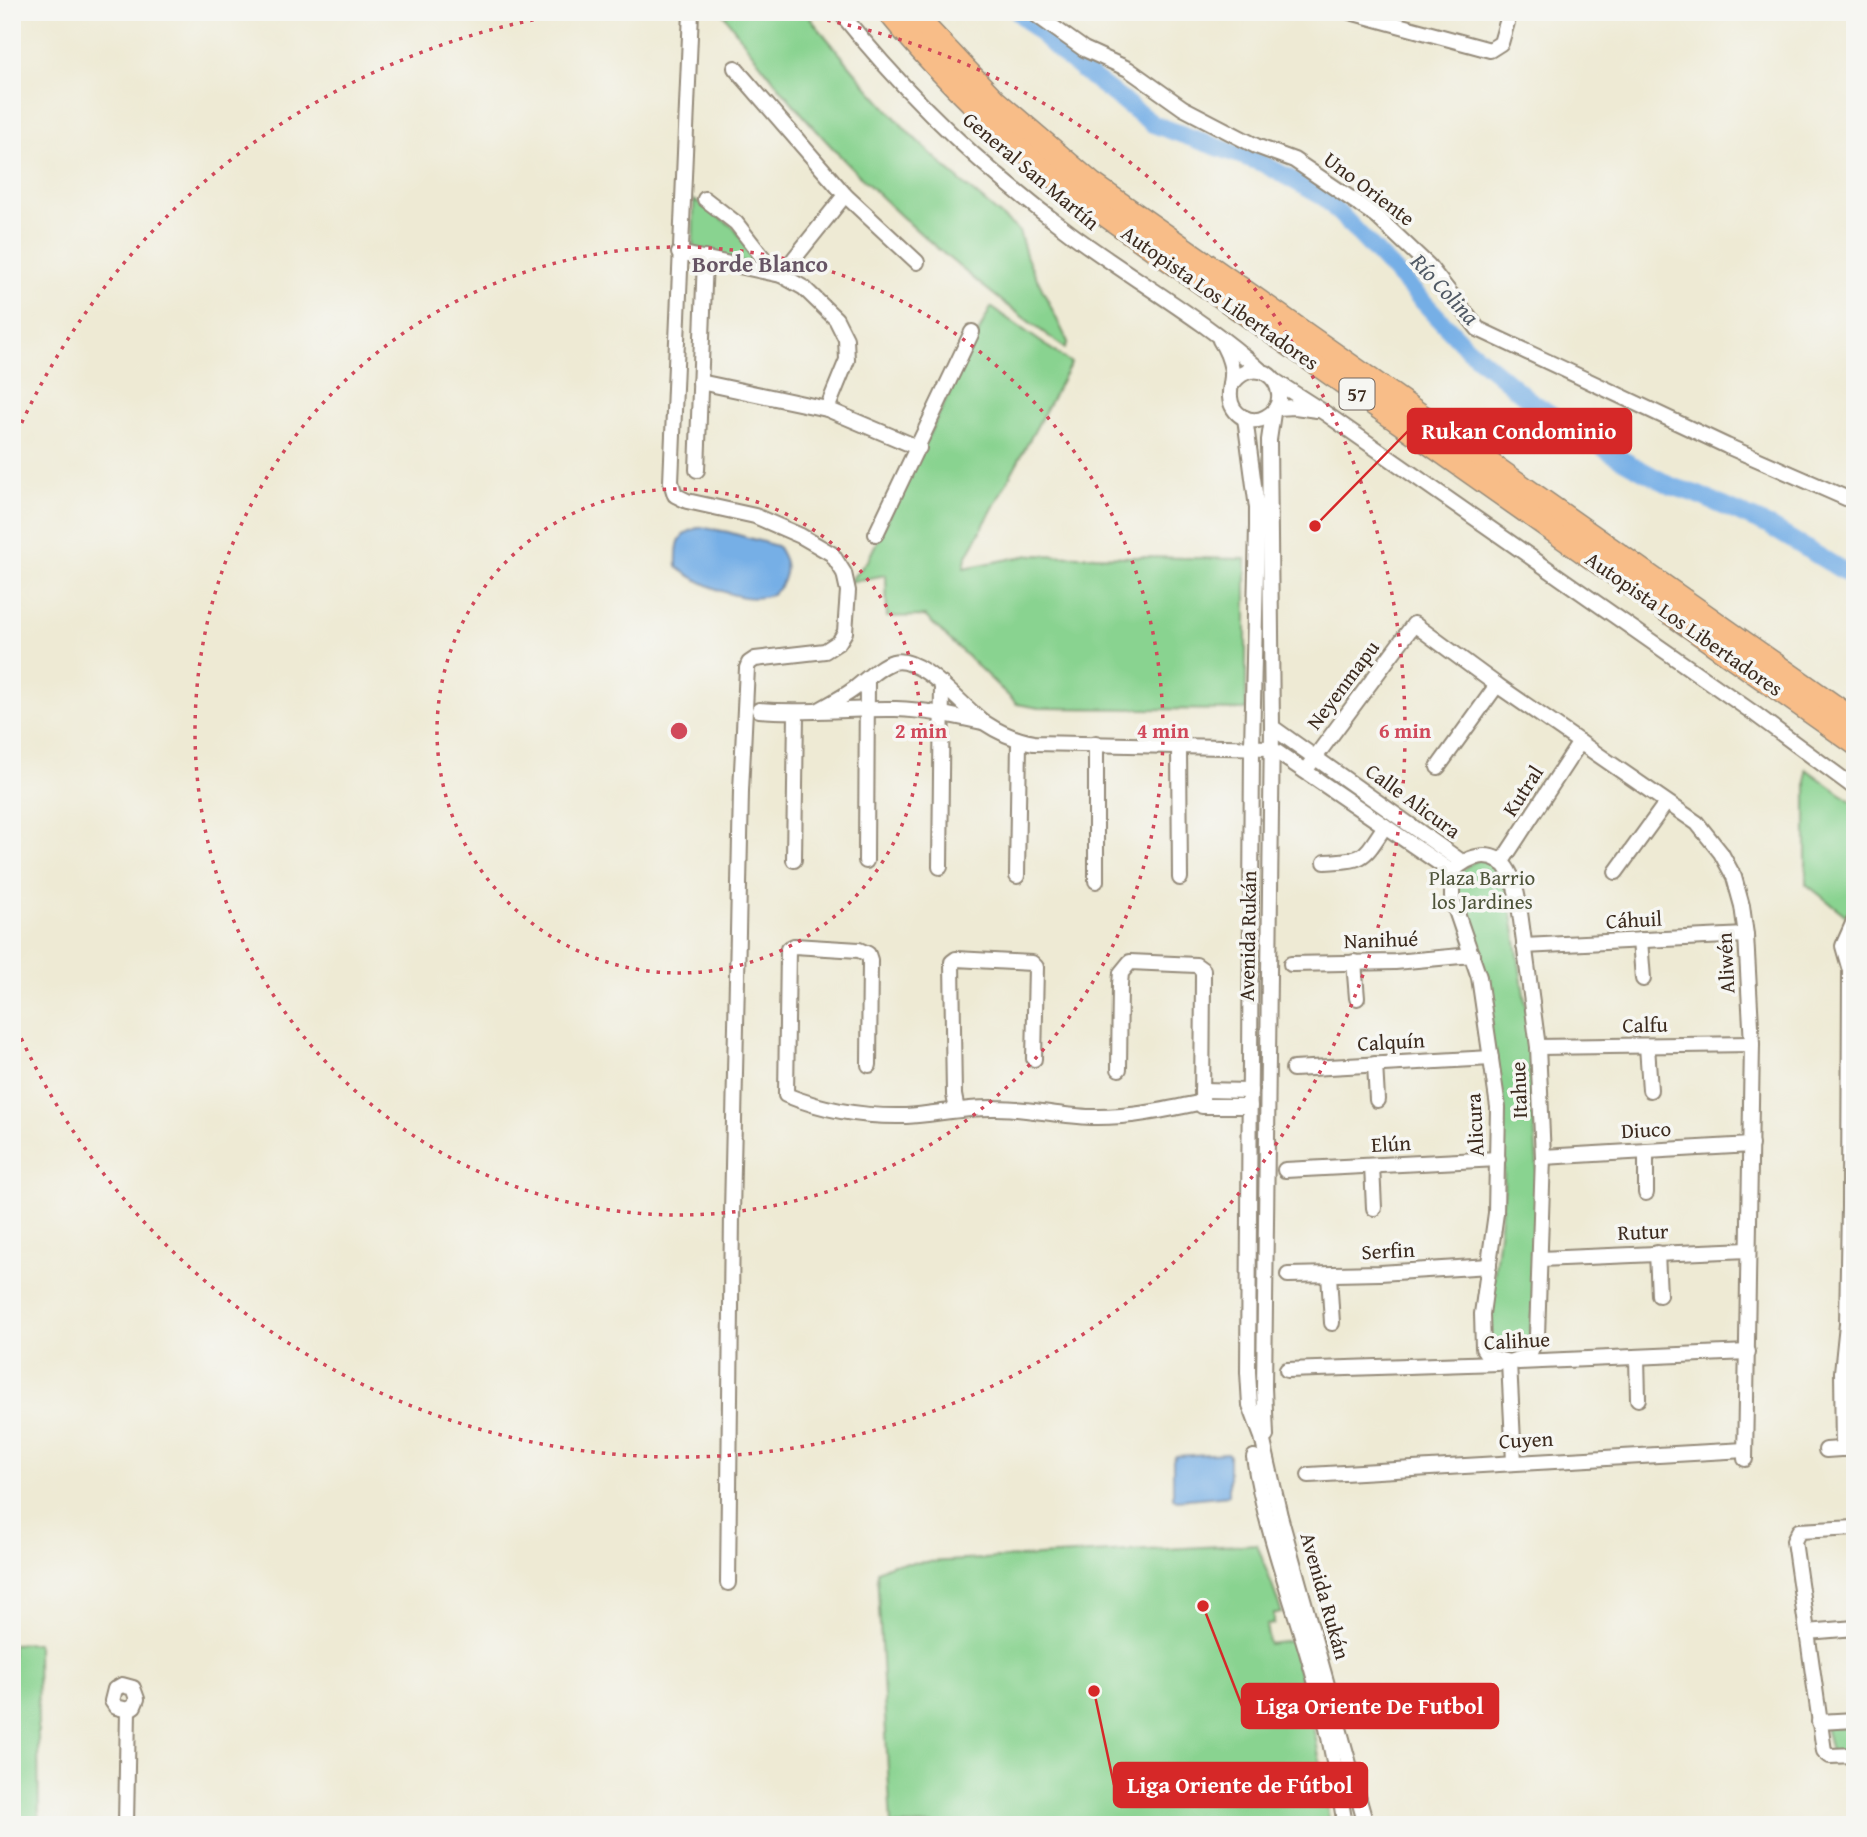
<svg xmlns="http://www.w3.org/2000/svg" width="1867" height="1837" viewBox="0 0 1867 1837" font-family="'Gentium Book Plus',serif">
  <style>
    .green { fill: #89d390; stroke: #627e57; stroke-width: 2 }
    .water { fill: #76afe6; stroke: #586c82; stroke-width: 2 }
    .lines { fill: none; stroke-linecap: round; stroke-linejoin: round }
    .river { stroke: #76afe6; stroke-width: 18 }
    .minor-casing { stroke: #948a79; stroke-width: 18 }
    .highway-casing { stroke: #948a79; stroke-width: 24 }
    .minor { stroke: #fff; stroke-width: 14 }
    .highway { stroke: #f8bd88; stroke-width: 21 }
    .ring { fill: none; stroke: #d1495b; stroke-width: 3.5; stroke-dasharray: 3.5 7 }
    .labels { text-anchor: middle; stroke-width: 7; stroke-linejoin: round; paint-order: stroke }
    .shield { fill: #f6f6f2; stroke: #73675e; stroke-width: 2 }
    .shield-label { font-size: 19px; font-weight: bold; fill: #3b2a1e }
    .street-label { font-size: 21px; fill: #3b2a1e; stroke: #f6f6f2 }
    .park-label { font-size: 21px; fill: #4e543a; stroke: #f6f6f2 }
    .neighbourhood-label { font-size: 23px; font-weight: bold; fill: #665464; stroke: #f6f6f2 }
    .water-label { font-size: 23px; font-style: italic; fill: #505964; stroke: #f6f6f2 }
    .centre { fill: #d1495b; stroke: #f6f6f2; stroke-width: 3.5 }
    .ring-label { font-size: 21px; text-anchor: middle; font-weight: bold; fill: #d1495b; stroke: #f6f6f2; stroke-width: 7; stroke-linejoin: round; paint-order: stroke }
    .leader { fill: none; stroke: #d62828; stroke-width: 2.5 }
    .callout-dot { fill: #d62828; stroke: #f6f6f2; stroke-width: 2.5 }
    .callout { fill: #d62828; stroke: #d62828; stroke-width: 2.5 }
    .callout-label { font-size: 23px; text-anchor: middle; font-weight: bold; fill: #fff }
  </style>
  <rect width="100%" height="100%" fill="#f6f6f2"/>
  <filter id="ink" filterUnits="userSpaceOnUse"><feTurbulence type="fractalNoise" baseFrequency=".0143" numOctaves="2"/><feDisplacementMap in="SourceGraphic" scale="14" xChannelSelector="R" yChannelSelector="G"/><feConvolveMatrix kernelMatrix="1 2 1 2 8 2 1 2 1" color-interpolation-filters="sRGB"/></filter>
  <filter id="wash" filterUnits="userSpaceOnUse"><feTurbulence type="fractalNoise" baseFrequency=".00686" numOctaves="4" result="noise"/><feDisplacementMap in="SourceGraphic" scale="28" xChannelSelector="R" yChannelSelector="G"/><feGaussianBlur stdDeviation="1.57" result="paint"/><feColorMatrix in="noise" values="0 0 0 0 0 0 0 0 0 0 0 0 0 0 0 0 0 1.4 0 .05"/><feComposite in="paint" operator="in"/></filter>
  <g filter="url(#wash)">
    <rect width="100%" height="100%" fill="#eeead4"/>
    <!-- green -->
    <g class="green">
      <path d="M 722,12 L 805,12 L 866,85 L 909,133 L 960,181 L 1019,231 L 1027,258 L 1068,342 L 1065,348 C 928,250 820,150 722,12 Z"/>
      <path d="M 694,200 L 733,227 L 759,260 L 758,265 L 693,250 Z"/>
      <path d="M 991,307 L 1071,363 L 966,558 L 964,568 L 1030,555 L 1246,559 L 1246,710 L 1039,708 L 1017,704 L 925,616 L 887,617 L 886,575 L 849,582 L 868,560 Z"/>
      <path d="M 1806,769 L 1855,804 L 1855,909 L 1849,918 L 1806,884 Z"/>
      <path d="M 1479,859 L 1497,863 L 1506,873 L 1528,1022 L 1541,1228 L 1528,1351 L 1503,1358 L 1490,1347 L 1487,1316 L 1494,1277 L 1504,1187 L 1502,1102 L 1456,894 C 1458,874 1460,868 1479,859 Z"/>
      <path d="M 1257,1544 L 1282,1613 L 1274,1613 L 1274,1624 L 1266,1625 L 1269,1644 L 1291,1641 L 1316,1739 L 1330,1825 L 891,1825 L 877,1571 L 892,1564 Z"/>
      <path d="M 37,1643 L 39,1825 L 12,1825 L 12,1644 Z"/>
      <path d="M 1855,1726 L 1855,1752 L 1831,1752 L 1825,1727 Z"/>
    </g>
    <!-- water -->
    <g class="water">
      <path d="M 701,527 L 728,532 L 777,546 C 784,557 788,565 784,577 C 772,621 698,584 677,567 C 676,543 677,533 701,527 Z"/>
      <path d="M 1227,1453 L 1229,1455 L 1229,1495 L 1177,1500 L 1173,1498 L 1173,1461 L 1176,1456 Z"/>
    </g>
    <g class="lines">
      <!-- river -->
      <path class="river" d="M 1018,12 L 1068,59 L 1153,124 L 1262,163 L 1325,198 L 1467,348 L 1528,399 L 1570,427 L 1619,458 L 1671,486 L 1696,494 L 1769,526 L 1855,578"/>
    </g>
  </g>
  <g filter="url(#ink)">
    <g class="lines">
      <defs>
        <g id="minor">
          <path d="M 691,12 L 671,482 L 675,495 L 687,501 L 755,516 L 801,536 L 832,554 L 844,573 L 848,591 L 845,632 L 839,642 L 825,651 L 755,659 L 749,663 L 747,668 L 741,791 L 732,1214 L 728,1583"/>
          <path d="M 840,12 C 907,96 984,170 1070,233 C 1132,279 1204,319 1261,371"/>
          <path d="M 1032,12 L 1084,49 L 1128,69 L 1183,108 L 1256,146 L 1294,160 L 1375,215 L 1428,265 L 1478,329 L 1727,446 L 1855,502"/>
          <path d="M 1350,12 L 1490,50 L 1501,43 L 1510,12"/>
          <path d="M 735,68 L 845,195 L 917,262"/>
          <path d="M 705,199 L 736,223 L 764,259 L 764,270"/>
          <path d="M 679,253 L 781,275 L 804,288 L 836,319 L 846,339 L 847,360 L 827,409"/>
          <path d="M 781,275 L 845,195"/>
          <path d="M 1220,340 C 1226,349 1230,359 1232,370 C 1233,380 1229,388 1230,397 C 1231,415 1251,426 1266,417 C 1285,407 1282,383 1266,373 C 1252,367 1241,372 1232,384"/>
          <path d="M 1275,381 L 1325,413 L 1755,714 L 1855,788"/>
          <path d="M 700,382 L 827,409 L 919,448"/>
          <path d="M 1276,408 L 1295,407 L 1317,410"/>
          <path d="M 1245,418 L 1257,508 L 1257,526 L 1252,747 L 1248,1372 L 1250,1405 L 1262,1437 L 1280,1516 L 1366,1825"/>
          <path d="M 697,470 L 705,258"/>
          <path d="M 876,534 L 972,332"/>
          <path d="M 759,710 C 805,714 850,708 896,709 C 926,710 954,716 983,722"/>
          <path d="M 817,711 C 829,704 842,698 854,689 C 866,680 879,666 893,662 C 921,654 963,708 985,723 C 1000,733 1016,740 1034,743 L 1271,748 L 1452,872"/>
          <path d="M 1272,727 L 1462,862"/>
          <path d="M 1179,746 L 1180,878"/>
          <path d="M 1438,767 L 1497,685"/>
          <path d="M 1305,771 L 1414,624 L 1497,685 L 1697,823 L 1721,853 L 1734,877 L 1742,906 L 1746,935 L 1752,1044 L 1745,1459"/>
          <path d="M 794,860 L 796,713"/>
          <path d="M 866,861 L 867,679"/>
          <path d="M 1325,862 C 1366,860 1363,859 1385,826"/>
          <path d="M 1501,863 L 1580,742"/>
          <path d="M 940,867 L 942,684"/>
          <path d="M 1452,872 C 1468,855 1495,847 1509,872 C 1515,882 1517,894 1519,905 L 1538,1047 L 1543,1157 L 1537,1336 L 1529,1355 L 1509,1362"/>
          <path d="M 1452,872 L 1452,899 L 1479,977 L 1498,1107 L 1496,1213 L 1482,1314 L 1483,1348 L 1489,1357 L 1509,1362"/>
          <path d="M 1616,872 L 1666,803"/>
          <path d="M 1017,876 L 1019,741"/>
          <path d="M 1096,881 L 1096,743"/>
          <path d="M 1640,940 L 1643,979"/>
          <path d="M 1524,946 L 1746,935"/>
          <path d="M 1354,962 L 1357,998"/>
          <path d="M 1291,964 L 1395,962 L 1472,955"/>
          <path d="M 1849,967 L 1843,946 L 1855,919"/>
          <path d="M 1647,1046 L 1650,1090"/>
          <path d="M 1538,1047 L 1752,1044"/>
          <path d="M 1375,1064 L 1377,1100"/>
          <path d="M 869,1065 L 870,960 L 868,954 L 859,950 L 794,946 L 788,949 L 786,1095 C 823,1110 866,1117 906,1116 C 936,1114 966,1107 996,1108 C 1028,1108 1060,1116 1091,1117 C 1129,1118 1166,1110 1202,1102"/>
          <path d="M 1119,1069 L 1120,984 L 1121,973 L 1130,962 L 1196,965 L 1203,970 L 1203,977 L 1202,1106 L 1250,1106"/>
          <path d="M 1293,1069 L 1491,1058"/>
          <path d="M 1202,1090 L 1250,1091"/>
          <path d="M 957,1110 L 954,1095 L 952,962 L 956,959 L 1032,963 L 1036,967 L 1034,1059"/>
          <path d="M 1543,1157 L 1751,1145"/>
          <path d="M 1372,1166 L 1374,1208"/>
          <path d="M 1285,1170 L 1498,1159"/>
          <path d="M 1646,1193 L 1646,1151"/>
          <path d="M 1657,1253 L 1659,1295"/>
          <path d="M 1540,1259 L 1748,1250"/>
          <path d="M 1288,1275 L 1380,1273 L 1489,1266"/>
          <path d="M 1329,1275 L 1332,1323"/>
          <path d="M 1637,1357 L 1638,1399"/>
          <path d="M 1509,1362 L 1514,1462"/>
          <path d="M 1519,1362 L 1748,1352"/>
          <path d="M 1287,1370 L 1498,1363"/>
          <path d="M 1266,1436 L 1264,1387 L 1272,727 L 1269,440 L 1273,413"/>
          <path d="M 1843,1449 L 1842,1372 L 1847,1324 L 1849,1207 L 1850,970 L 1855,953"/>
          <path d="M 1826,1450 L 1855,1448"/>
          <path d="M 1254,1457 C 1266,1535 1296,1608 1316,1684 C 1329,1730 1337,1777 1345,1825"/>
          <path d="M 1309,1475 L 1745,1450"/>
          <path d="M 1855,1528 L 1799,1531 L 1794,1541 L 1824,1751 L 1830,1756 L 1855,1755"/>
          <path d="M 1807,1632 L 1855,1628"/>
          <path d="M 1819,1722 L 1855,1720"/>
          <path d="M 126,1825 L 128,1710 L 134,1706 L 137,1699 L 133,1688 L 122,1685 L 115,1689 L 112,1701 L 116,1707 L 128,1710"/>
        </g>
        <g id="highway">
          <path d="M 888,12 C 944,81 1007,140 1076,195 L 1855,744"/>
          <path d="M 912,12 L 995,100 L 1092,183 L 1855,720"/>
        </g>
      </defs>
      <!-- minor casing -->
      <use href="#minor" class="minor-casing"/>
      <!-- highway casing -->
      <use href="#highway" class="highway-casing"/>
      <!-- minor -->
      <use href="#minor" class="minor"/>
      <!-- highway -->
      <use href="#highway" class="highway"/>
    </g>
  </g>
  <!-- distance rings -->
  <g class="ring">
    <circle cx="679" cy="731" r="242"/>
    <circle cx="679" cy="731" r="484"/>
    <path d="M13 442A726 726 0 0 1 572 13M786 13A726 726 0 1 1 13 1020"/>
  </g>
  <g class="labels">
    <!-- shield labels -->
    <rect class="shield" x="1339.5" y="378.5" width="35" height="31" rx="5"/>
    <g class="shield-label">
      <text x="1357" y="401">57</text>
    </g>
    <!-- street labels -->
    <g class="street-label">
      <text transform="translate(1031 171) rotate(40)" y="7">General San Martín</text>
      <text transform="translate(1369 189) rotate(37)" y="7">Uno Oriente</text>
      <text transform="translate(1220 298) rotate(35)" y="7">Autopista Los Libertadores</text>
      <text transform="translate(1684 624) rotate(35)" y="7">Autopista Los Libertadores</text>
      <text transform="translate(1343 685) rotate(-53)" y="7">Neyenmapu</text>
      <text transform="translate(1523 791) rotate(-57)" y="7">Kutral</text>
      <text transform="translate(1413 801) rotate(36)" y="7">Calle Alicura</text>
      <text transform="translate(1634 920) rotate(-3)" y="7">Cáhuil</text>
      <text transform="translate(1248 936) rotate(-89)" y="7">Avenida Rukán</text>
      <text transform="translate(1381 940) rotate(-2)" y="7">Nanihué</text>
      <text transform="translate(1726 963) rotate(-93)" y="7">Aliwén</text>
      <text transform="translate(1645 1025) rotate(-1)" y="7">Calfu</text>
      <text transform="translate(1391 1042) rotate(-3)" y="7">Calquín</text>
      <text transform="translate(1519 1090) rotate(-92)" y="7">Itahue</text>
      <text transform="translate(1475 1125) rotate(-93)" y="7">Alicura</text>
      <text transform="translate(1646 1130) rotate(-3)" y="7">Diuco</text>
      <text transform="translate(1391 1144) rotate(-3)" y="7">Elún</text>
      <text transform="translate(1643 1232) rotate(-2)" y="7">Rutur</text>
      <text transform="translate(1388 1251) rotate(-3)" y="7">Serfin</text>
      <text transform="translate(1517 1341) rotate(-3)" y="7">Calihue</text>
      <text transform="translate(1526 1440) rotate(-3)" y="7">Cuyen</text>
      <text transform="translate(1325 1596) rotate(74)" y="7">Avenida Rukán</text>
    </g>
    <!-- park labels -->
    <g class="park-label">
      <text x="1482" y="885">Plaza Barrio<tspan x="1482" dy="24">los Jardines</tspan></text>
    </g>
    <!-- neighbourhood labels -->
    <g class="neighbourhood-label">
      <text x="760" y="272">Borde Blanco</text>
    </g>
    <!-- water labels -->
    <g class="water-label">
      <text transform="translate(1445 289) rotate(47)" y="8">Río Colina</text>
    </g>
  </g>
  <circle cx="679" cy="731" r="10" class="centre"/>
  <g class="ring-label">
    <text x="921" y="738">2 min</text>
    <text x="1163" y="738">4 min</text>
    <text x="1405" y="738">6 min</text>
  </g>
  <!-- callouts -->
  <path class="leader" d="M1315 526L1408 431M1203 1606L1242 1706M1094 1691L1114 1785"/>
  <g class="callout-dot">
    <circle cx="1315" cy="526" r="7"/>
    <circle cx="1203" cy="1606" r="7"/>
    <circle cx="1094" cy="1691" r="7"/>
  </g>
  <g class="callout">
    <rect x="1408" y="409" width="223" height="44" rx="7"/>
    <rect x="1242" y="1684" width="256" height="44" rx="7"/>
    <rect x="1114" y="1763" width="253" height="44" rx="7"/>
  </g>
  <g class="callout-label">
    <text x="1519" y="439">Rukan Condominio</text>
    <text x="1370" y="1714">Liga Oriente De Futbol</text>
    <text x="1240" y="1793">Liga Oriente de Fútbol</text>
  </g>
  <!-- margin -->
  <rect width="1867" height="1837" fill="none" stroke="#f6f6f2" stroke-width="42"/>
</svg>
